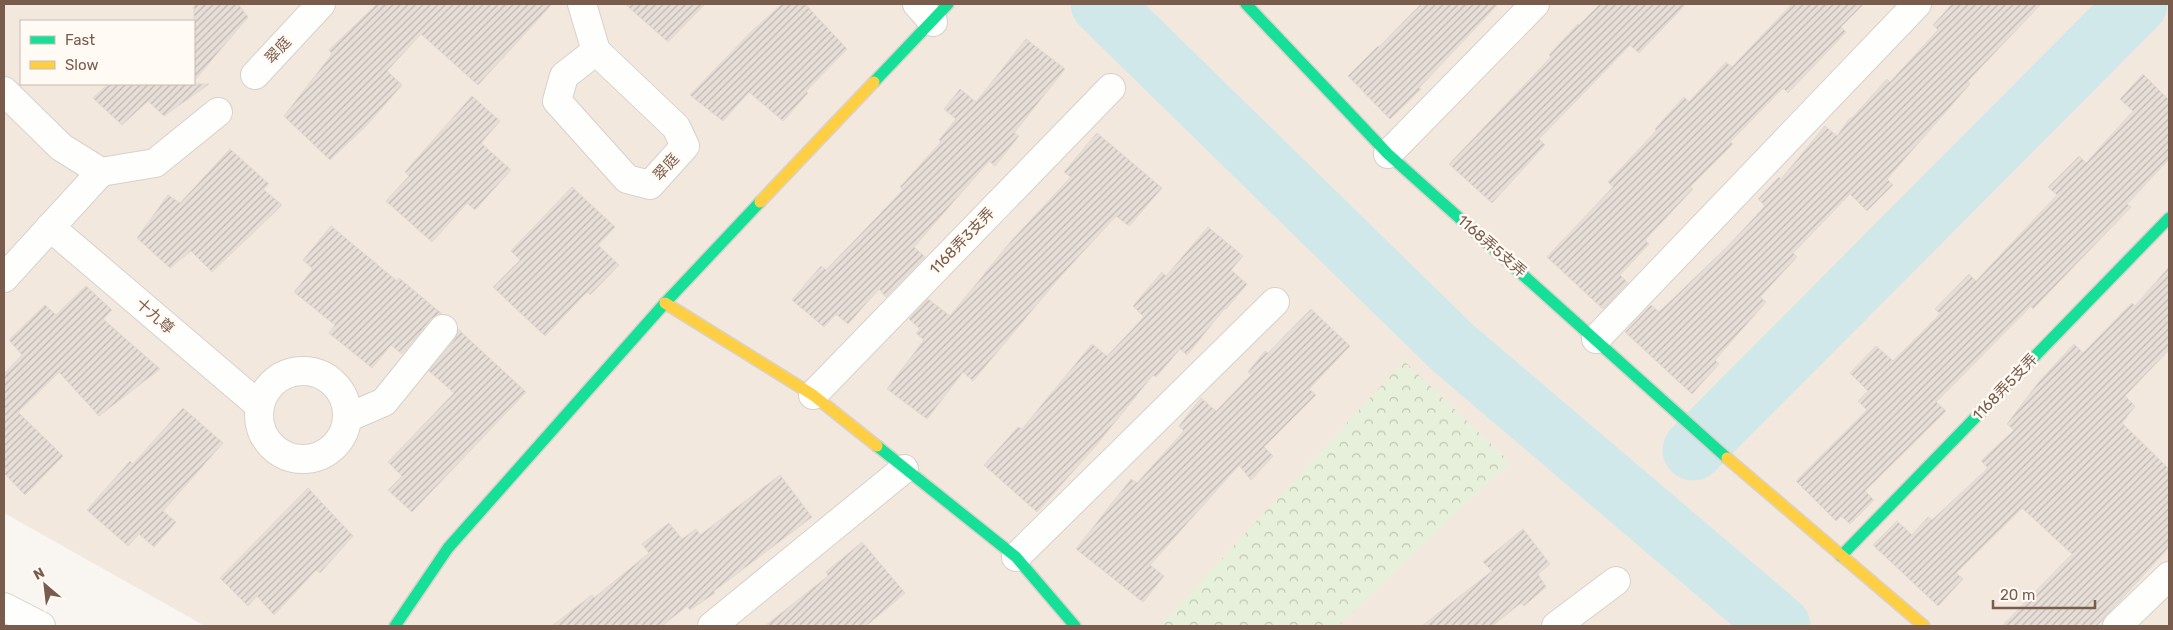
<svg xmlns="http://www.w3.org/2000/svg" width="2173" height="630" viewBox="0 0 2173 630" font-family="Rubik,'Noto Sans SC',sans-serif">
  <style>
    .residential { fill: #f2e8de; fill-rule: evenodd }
    .park { fill: url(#park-crowns) }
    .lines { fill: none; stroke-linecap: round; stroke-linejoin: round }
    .river { stroke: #d0e8ea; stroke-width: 61 }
    .building { fill: url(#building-hatch); stroke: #e2d8d2 }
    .street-casing { stroke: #d7d1cb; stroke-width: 30 }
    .fast-casing { stroke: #d9d2cb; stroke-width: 14 }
    .slow-casing { stroke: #d9d2cb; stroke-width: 14 }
    .street { stroke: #fefefd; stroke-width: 28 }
    .fast { stroke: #16e098; stroke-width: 11 }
    .slow { stroke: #ffcf43; stroke-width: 11 }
    .labels { text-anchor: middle; stroke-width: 5; stroke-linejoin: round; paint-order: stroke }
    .street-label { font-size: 15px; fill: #7a5c4d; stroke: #fffaf3 }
  </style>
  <defs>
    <pattern id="park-crowns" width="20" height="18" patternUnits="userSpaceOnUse" patternTransform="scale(1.25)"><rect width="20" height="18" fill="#e7f0db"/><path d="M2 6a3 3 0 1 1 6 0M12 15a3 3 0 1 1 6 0" fill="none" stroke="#c0c6b4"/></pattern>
    <pattern id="building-hatch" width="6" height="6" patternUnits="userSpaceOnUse" patternTransform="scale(1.25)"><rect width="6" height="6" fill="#e6ded7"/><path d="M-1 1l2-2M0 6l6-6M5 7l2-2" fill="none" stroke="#bfb7b1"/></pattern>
  </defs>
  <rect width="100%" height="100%" fill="#f9f5f0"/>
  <!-- residential -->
  <path class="residential" d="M 4,4 L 2169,4 L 2169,626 L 205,626 L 4,513 ZM 21,21 L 194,21 L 194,84 L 21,84 Z"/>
  <!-- park -->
  <path class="park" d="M 1404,361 L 1510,462 L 1338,626 L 1160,626 Z"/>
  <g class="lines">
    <!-- river -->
    <g class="river">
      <path d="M 1101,4 L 1452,347 L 1780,626"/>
      <path d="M 1693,450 L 2137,4"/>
    </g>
  </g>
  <!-- building -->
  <g class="building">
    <path d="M 194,4 L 238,4 L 248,17 L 194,81 Z"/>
    <path d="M 377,4 L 552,4 L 478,85 L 421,34 L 387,71 L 402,85 L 366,126 L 330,160 L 284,116 L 332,54 L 329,50 Z"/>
    <path d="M 625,4 L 705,4 L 668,42 Z"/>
    <path d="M 782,4 L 805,4 L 847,49 L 806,91 L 808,93 L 783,121 L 749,92 L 723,121 L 690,95 L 752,31 Z"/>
    <path d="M 1421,4 L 1498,4 L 1419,88 L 1421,89 L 1390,119 L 1348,76 L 1378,46 L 1379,47 Z"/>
    <path d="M 1600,4 L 1686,4 L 1639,53 L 1630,45 L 1539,139 L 1545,145 L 1492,203 L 1449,164 L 1551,57 L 1549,55 L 1578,24 L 1579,25 Z"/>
    <path d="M 1792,4 L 1864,4 L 1841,27 L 1846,32 L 1788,93 L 1783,88 L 1730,142 L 1733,144 L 1690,187 L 1693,189 L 1645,240 L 1649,244 L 1620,275 L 1628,283 L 1603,309 L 1547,257 L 1613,187 L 1608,182 L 1656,131 L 1655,129 L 1684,97 L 1689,102 L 1726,62 L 1732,67 Z"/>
    <path d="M 1952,4 L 2041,4 L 1968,81 L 1970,84 L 1887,179 L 1893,185 L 1867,211 L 1850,194 L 1793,253 L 1797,257 L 1760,297 L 1766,302 L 1715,360 L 1719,364 L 1692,394 L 1625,332 L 1651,305 L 1659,312 L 1728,246 L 1765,206 L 1758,199 L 1779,177 L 1781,179 L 1825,126 L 1837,136 L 1850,118 L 1851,119 L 1887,79 L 1890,82 L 1938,30 L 1933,25 Z"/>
    <path d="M 1026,39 L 1065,69 L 1014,133 L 1019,136 L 995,166 L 989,161 L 914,247 L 925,257 L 886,297 L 879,289 L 848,324 L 836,314 L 824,327 L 792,300 L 821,266 L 826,270 L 903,190 L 900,187 L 941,142 L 939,140 L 956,119 L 944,109 L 960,89 L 976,102 Z"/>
    <path d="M 2143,74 L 2169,100 L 2169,159 L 2127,204 L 2131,207 L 2033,309 L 2031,306 L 1936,402 L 1946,411 L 1865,491 L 1874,500 L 1850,524 L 1841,516 L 1836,521 L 1796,481 L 1867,410 L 1858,401 L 1868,391 L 1850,373 L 1876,346 L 1893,361 L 1940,314 L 1935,309 L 1969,274 L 1976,281 L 2057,195 L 2048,187 L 2079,156 L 2086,163 L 2133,111 L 2120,99 Z"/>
    <path d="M 108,84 L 209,84 L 164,116 L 148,101 L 122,125 L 93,98 Z"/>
    <path d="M 472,96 L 500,121 L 481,143 L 511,170 L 475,210 L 467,203 L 432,242 L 386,201 L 409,176 L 405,172 Z"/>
    <path d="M 1097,133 L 1162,188 L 1129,226 L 1116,216 L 1059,278 L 973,381 L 963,372 L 927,419 L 887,389 L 924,340 L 916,333 L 920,329 L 909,319 L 928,299 L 950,316 L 1012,240 L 1071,177 L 1064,172 Z"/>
    <path d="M 230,149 L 269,184 L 263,189 L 282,205 L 212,272 L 191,251 L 170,268 L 137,238 L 168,195 L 180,203 Z"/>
    <path d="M 572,187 L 615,227 L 598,245 L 619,265 L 590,295 L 587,292 L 545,336 L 493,287 L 520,260 L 511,251 Z"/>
    <path d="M 331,226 L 397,281 L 399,278 L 442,314 L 431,319 L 402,354 L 391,345 L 372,368 L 329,333 L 335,325 L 294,292 L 313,269 L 303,260 Z"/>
    <path d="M 1208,227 L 1243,256 L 1231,270 L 1247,284 L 1226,309 L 1225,308 L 1187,355 L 1180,349 L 1156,377 L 1153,375 L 1094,448 L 1037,512 L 984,465 L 1018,427 L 1022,429 L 1092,344 L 1107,356 L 1144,317 L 1133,306 L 1162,272 L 1166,276 Z"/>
    <path d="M 2169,267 L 2169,350 L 2125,396 L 2135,406 L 2122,423 L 2169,469 L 2169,547 L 2097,626 L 2002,626 L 2072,554 L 2022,508 L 1956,573 L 1963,579 L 1938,606 L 1873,545 L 1897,521 L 1912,535 L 1928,517 L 1932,520 L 1988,468 L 1981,461 L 2014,430 L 2007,424 L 2038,383 L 2074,344 L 2083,353 L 2132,303 L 2135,306 Z"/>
    <path d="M 86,286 L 112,310 L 103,319 L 160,369 L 99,416 L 59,372 L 18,412 L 63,456 L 25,495 L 4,473 L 4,374 L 22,355 L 9,340 L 45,305 L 56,315 Z"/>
    <path d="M 1311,309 L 1350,346 L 1309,389 L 1316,395 L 1264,447 L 1273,456 L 1251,480 L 1239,465 L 1150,565 L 1164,576 L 1143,602 L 1076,549 L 1131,479 L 1137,483 L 1184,431 L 1179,426 L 1201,398 L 1216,411 L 1251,375 L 1248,372 L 1265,351 L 1268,353 Z"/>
    <path d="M 458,329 L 526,392 L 412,512 L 388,490 L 402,476 L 388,462 L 454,393 L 429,371 L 455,339 Z"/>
    <path d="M 183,408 L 223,443 L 163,511 L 176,522 L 154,547 L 139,534 L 128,546 L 87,510 L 130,461 L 133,464 Z"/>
    <path d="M 780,475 L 812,517 L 714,591 L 715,593 L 690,610 L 687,606 L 662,626 L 552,626 L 592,595 L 594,598 L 649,553 L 642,544 L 669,523 L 682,539 L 696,529 L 700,535 Z"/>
    <path d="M 308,488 L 353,536 L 320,573 L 316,570 L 274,615 L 257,596 L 248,606 L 220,578 Z"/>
    <path d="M 1523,529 L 1550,564 L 1538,574 L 1546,587 L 1524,606 L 1521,603 L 1492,626 L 1422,626 L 1492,571 L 1483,562 Z"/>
    <path d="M 862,542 L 905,593 L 866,626 L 765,626 L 828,576 L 826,572 Z"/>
  </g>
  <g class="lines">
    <defs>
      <g id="street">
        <path d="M 582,4 L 596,51 L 676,127 L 685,146 L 650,185 L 627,179 L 557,101 L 564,76 L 596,51"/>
        <path d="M 917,4 L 933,22"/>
        <path d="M 255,75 L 321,4"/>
        <path d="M 4,91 L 61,147 L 101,172 L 155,163 L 218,112"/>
        <path d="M 1388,154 L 1535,4"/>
        <path d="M 50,227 L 260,406"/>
        <path d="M 4,278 L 101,172"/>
        <path d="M 1596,339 L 1917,4"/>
        <circle cx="303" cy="415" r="44"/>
        <path d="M 813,395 L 1111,88"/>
        <path d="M 347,418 L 384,402 L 443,329"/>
        <path d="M 1016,557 L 1275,302"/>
        <path d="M 4,607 L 41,626"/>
        <path d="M 712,626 L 904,469"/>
        <path d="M 1556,626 L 1616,581"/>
        <path d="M 2117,626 L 2169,576"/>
      </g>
      <g id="fast">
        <path d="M 1246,4 L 1388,154 L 1727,458"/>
        <path d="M 874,82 L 948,4"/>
        <path d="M 877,446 L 1016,557 L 1075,626"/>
        <path d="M 1841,556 L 2169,218"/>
        <path d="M 395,626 L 448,548 L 665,303 L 760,202"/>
      </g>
      <g id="slow">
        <path d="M 760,202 L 874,82"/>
        <path d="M 665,303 L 813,395 L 877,446"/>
        <path d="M 1727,458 L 1924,626"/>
      </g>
    </defs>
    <!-- street casing -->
    <use href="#street" class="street-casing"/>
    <!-- fast casing -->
    <use href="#fast" class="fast-casing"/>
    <!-- slow casing -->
    <use href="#slow" class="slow-casing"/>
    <!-- street -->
    <use href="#street" class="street"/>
    <!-- fast -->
    <use href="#fast" class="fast"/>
    <!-- slow -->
    <use href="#slow" class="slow"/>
  </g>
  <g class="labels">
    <!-- street labels -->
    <g class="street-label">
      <text transform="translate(278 50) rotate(-47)" y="5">翠庭</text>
      <text transform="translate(666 167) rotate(-48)" y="5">翠庭</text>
      <text transform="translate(962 241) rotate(-46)" y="5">1168弄3支弄</text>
      <text transform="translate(1492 246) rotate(41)" y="5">1168弄5支弄</text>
      <text transform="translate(155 316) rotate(41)" y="5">十九尊</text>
      <text transform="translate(2005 387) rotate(-46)" y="5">1168弄5支弄</text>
    </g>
  </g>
  <!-- border -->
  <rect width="2173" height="630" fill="none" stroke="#7a5c4d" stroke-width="10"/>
  <!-- legend -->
  <rect x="20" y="20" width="175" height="65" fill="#fffaf3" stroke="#cabbb1"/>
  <rect x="30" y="36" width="25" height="8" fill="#16e098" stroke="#cabbb1"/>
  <text x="65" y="45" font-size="15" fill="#7a5c4d">Fast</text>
  <rect x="30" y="61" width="25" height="8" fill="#ffcf43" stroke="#cabbb1"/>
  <text x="65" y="70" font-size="15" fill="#7a5c4d">Slow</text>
  <!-- north arrow -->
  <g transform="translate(45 585) rotate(332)" stroke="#fffaf3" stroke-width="4" paint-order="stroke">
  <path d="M0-4L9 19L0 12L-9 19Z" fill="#7a5c4d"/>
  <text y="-8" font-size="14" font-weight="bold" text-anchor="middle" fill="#7a5c4d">N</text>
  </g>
  <!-- scale -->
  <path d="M1993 600v8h102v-8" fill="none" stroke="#7a5c4d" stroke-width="2.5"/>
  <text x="2000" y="600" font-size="15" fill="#7a5c4d" stroke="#fffaf3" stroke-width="4" paint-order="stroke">20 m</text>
</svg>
